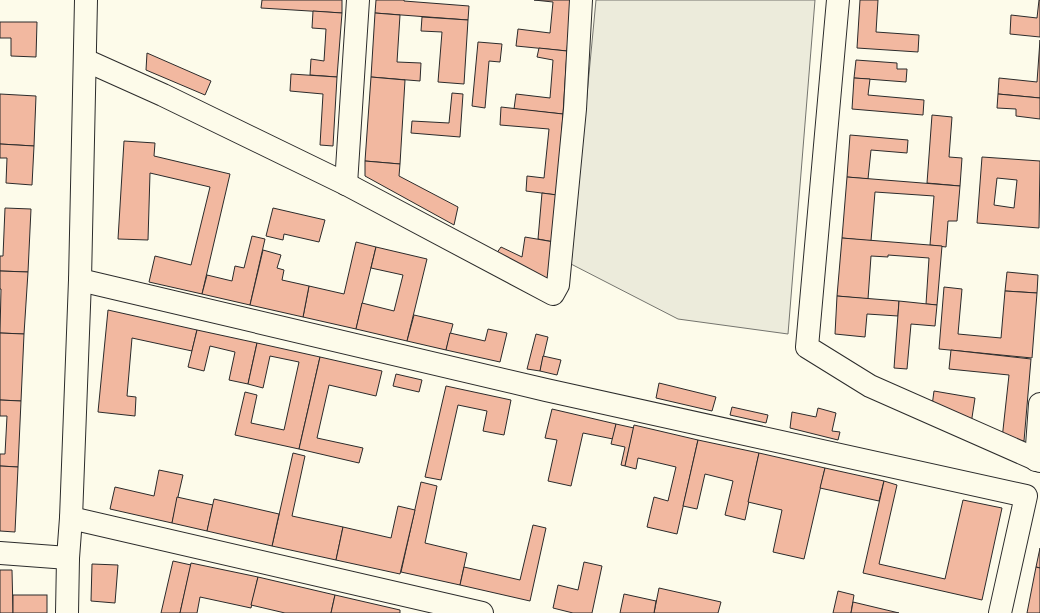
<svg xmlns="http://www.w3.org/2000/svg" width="1040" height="613" viewBox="0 0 1040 613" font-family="Overpass,sans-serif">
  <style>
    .green { fill: #ecebdb; stroke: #74746e }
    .building { fill: #f2b8a0; stroke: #2b2b2b; fill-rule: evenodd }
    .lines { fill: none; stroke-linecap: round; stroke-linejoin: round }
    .minor-casing { stroke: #2b2b2b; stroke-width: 24 }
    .minor { stroke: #fdfbea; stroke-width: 22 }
  </style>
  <rect width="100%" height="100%" fill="#fdfbea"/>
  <!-- green -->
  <path class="green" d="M 596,0 L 815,0 L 788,334 L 678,319 L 571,264 Z"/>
  <!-- building -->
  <g class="building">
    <path d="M 262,0 L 342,0 L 342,13 L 261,8 Z"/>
    <path d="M 376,0 L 404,0 L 404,1 L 469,6 L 468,20 L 375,13 Z"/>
    <path d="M 534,0 L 571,0 L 567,51 L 516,46 L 518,29 L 550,33 L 553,2 Z"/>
    <path d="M 860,0 L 878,0 L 876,32 L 919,35 L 918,52 L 857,48 Z"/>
    <path d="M 1039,0 L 1040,0 L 1040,37 L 1010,34 L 1011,15 L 1037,18 Z"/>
    <path d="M 313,11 L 342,13 L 337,77 L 310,75 L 311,59 L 324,61 L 326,29 L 312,28 Z"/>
    <path d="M 375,13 L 400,15 L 397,62 L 421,63 L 420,81 L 371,77 Z"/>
    <path d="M 422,17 L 468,20 L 464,84 L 438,82 L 442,32 L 421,31 Z"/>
    <path d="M 0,22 L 37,22 L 36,57 L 11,56 L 11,38 L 0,38 Z"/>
    <path d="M 1040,40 L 1040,98 L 998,94 L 999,78 L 1037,82 Z"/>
    <path d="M 478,42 L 502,44 L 500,62 L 489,61 L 485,108 L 472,106 Z"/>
    <path d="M 539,48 L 567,51 L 563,114 L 514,109 L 516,94 L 550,98 L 553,60 L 537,57 Z"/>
    <path d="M 147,53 L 211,81 L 205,95 L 146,70 Z"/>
    <path d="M 856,60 L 897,63 L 897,69 L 907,69 L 906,82 L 854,78 Z"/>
    <path d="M 291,74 L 337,77 L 333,146 L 320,145 L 323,94 L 290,91 Z"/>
    <path d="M 371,77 L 405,80 L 400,164 L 365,161 Z"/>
    <path d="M 854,78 L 870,79 L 868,95 L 924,100 L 923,115 L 852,109 Z"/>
    <path d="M 452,93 L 463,94 L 460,137 L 411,133 L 412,121 L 449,123 Z"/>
    <path d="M 0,94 L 36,96 L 34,146 L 0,144 Z"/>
    <path d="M 998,94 L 1040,98 L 1040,119 L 1016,116 L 1016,109 L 997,108 Z"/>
    <path d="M 501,107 L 563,114 L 557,195 L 526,191 L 527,176 L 544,178 L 549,129 L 500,125 Z"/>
    <path d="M 932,115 L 952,117 L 949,157 L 962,158 L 960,186 L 927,183 Z"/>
    <path d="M 850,135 L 908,140 L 907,153 L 871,150 L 868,179 L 847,177 Z"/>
    <path d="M 124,141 L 155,143 L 154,156 L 230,174 L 202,294 L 149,282 L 155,256 L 191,265 L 210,187 L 150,173 L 148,240 L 118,239 Z"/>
    <path d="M 0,144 L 34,146 L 32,185 L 6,183 L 7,158 L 0,158 Z"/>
    <path d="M 982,157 L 1040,161 L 1039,228 L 977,223 ZM 997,178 L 1017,180 L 1014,208 L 994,205 Z"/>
    <path d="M 365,161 L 400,164 L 399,176 L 458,207 L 454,225 L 365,176 Z"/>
    <path d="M 847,177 L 960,186 L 957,221 L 948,221 L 946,247 L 930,245 L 934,196 L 875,192 L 871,241 L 842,238 Z"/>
    <path d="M 542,193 L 557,195 L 554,242 L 538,239 Z"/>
    <path d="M 5,208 L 31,209 L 28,272 L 0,271 L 0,256 L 3,256 Z"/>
    <path d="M 273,208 L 325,220 L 319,242 L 284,234 L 283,240 L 266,236 Z"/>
    <path d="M 252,236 L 265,239 L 250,305 L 202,294 L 207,275 L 232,281 L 235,266 L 244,268 Z"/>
    <path d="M 525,237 L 554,242 L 551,285 L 496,254 L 501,247 L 522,257 Z"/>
    <path d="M 842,238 L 942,246 L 937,305 L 926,304 L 929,258 L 888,255 L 888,257 L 871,256 L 868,299 L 837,296 Z"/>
    <path d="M 356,242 L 376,247 L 356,329 L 303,317 L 309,286 L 344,294 Z"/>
    <path d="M 376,247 L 427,259 L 407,341 L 356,329 L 362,303 L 394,311 L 403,275 L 371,268 Z"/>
    <path d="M 263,250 L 281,255 L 277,268 L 284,270 L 282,280 L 309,286 L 303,317 L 250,305 Z"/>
    <path d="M 0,271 L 28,272 L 24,334 L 0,333 L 1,289 L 0,289 Z"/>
    <path d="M 1007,272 L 1038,275 L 1037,293 L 1005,291 Z"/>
    <path d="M 944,287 L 962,289 L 958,334 L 1001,338 L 1005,291 L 1037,293 L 1032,358 L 939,349 Z"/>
    <path d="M 837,296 L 899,301 L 898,316 L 867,314 L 865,337 L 835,334 Z"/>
    <path d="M 899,301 L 937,305 L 935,326 L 911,324 L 907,369 L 894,368 Z"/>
    <path d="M 108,310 L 197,330 L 192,351 L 132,338 L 127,396 L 136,397 L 135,416 L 98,412 Z"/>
    <path d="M 414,315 L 453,324 L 446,350 L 407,341 Z"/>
    <path d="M 488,329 L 507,333 L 500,362 L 446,350 L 450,333 L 485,341 Z"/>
    <path d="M 197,330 L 257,343 L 248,384 L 229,380 L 235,352 L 210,346 L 204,371 L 188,367 Z"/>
    <path d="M 0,333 L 24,334 L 21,401 L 0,400 Z"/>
    <path d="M 536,334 L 548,337 L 540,371 L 527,369 Z"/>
    <path d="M 257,343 L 320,357 L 299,449 L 235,435 L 245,392 L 257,395 L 251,423 L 284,430 L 299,362 L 270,356 L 263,388 L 248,384 Z"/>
    <path d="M 951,350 L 1031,359 L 1024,441 L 1002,439 L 1009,375 L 949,369 Z"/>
    <path d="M 543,356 L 561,360 L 557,375 L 540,371 Z"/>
    <path d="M 320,357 L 382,371 L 376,396 L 329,385 L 317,438 L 363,448 L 359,463 L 299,449 Z"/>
    <path d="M 396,374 L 422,380 L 419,392 L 393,386 Z"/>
    <path d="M 659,383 L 716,397 L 712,411 L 656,398 Z"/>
    <path d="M 446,386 L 511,400 L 504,435 L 483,431 L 487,411 L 458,405 L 441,480 L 425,477 Z"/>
    <path d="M 934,391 L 975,398 L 971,424 L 932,406 Z"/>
    <path d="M 0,400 L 21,401 L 18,467 L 0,466 L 0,454 L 5,454 L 7,416 L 0,416 Z"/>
    <path d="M 732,407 L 768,415 L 766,423 L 730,415 Z"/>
    <path d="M 818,408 L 836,413 L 832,431 L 840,432 L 838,440 L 790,428 L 792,412 L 816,417 Z"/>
    <path d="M 552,409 L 616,424 L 613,439 L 583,433 L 571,486 L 548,481 L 557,440 L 545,438 Z"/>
    <path d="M 616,424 L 634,428 L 625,466 L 621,465 L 625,447 L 611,444 Z"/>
    <path d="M 634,425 L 698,440 L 677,534 L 647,527 L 654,497 L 668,501 L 676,467 L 638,458 L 636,469 L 625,466 Z"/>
    <path d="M 698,440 L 759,453 L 745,520 L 725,515 L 733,481 L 705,474 L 697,509 L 683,506 Z"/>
    <path d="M 293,453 L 305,456 L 292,516 L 343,527 L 336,560 L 272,546 Z"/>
    <path d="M 759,453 L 825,468 L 804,559 L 773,552 L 782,510 L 748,502 Z"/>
    <path d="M 0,466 L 18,467 L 15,532 L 0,531 Z"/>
    <path d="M 825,468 L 884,481 L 879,501 L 820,488 Z"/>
    <path d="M 159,470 L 183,475 L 172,523 L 110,509 L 115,487 L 154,496 Z"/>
    <path d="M 884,481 L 897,485 L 879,564 L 945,579 L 963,500 L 1002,508 L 982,600 L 863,573 Z"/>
    <path d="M 421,482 L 437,486 L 425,543 L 467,553 L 460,585 L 401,572 Z"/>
    <path d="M 177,497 L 213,505 L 207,531 L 172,523 Z"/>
    <path d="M 214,499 L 279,514 L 272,546 L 207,531 Z"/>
    <path d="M 398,506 L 415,510 L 400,574 L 336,560 L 343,527 L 391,538 Z"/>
    <path d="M 533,525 L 546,528 L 530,601 L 460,585 L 464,567 L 520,580 Z"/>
    <path d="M 1040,548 L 1040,568 L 1036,567 Z"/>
    <path d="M 173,561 L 191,565 L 180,613 L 161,613 Z"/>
    <path d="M 584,562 L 602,566 L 592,613 L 573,613 L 553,608 L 558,585 L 578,590 Z"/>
    <path d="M 191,563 L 258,577 L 251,608 L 200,597 L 197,613 L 180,613 Z"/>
    <path d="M 92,564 L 118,565 L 115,603 L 91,601 Z"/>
    <path d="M 1036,567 L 1040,568 L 1040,613 L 1027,613 Z"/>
    <path d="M 0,570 L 12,570 L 13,613 L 0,613 Z"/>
    <path d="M 258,577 L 335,595 L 331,613 L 285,613 L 251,605 Z"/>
    <path d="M 659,588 L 721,602 L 718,613 L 654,613 Z"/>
    <path d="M 838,591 L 854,595 L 851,613 L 833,613 Z"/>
    <path d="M 624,594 L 656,601 L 654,613 L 620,613 Z"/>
    <rect x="13" y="595" width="34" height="18"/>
    <path d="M 335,595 L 400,610 L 400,613 L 331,613 Z"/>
    <path d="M 853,602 L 899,613 L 851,613 Z"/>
  </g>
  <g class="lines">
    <defs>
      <g id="minor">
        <path d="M 838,0 L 807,347 L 870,386 L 1040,461"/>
        <path d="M 85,60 L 163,95 L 346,184 L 553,294 L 558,285 L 575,109 L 581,0"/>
        <path d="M 346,184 L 358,0"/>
        <path d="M 80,280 L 546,390 L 1026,496 L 1000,613"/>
        <path d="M 1036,460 L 1040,404"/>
        <path d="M 71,518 L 482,613"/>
        <path d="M 0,553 L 68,558"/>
        <path d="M 67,613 L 68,558 L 71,518 L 80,280 L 86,0"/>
      </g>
    </defs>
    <!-- minor casing -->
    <use href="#minor" class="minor-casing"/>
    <!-- minor -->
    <use href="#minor" class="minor"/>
  </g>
</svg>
